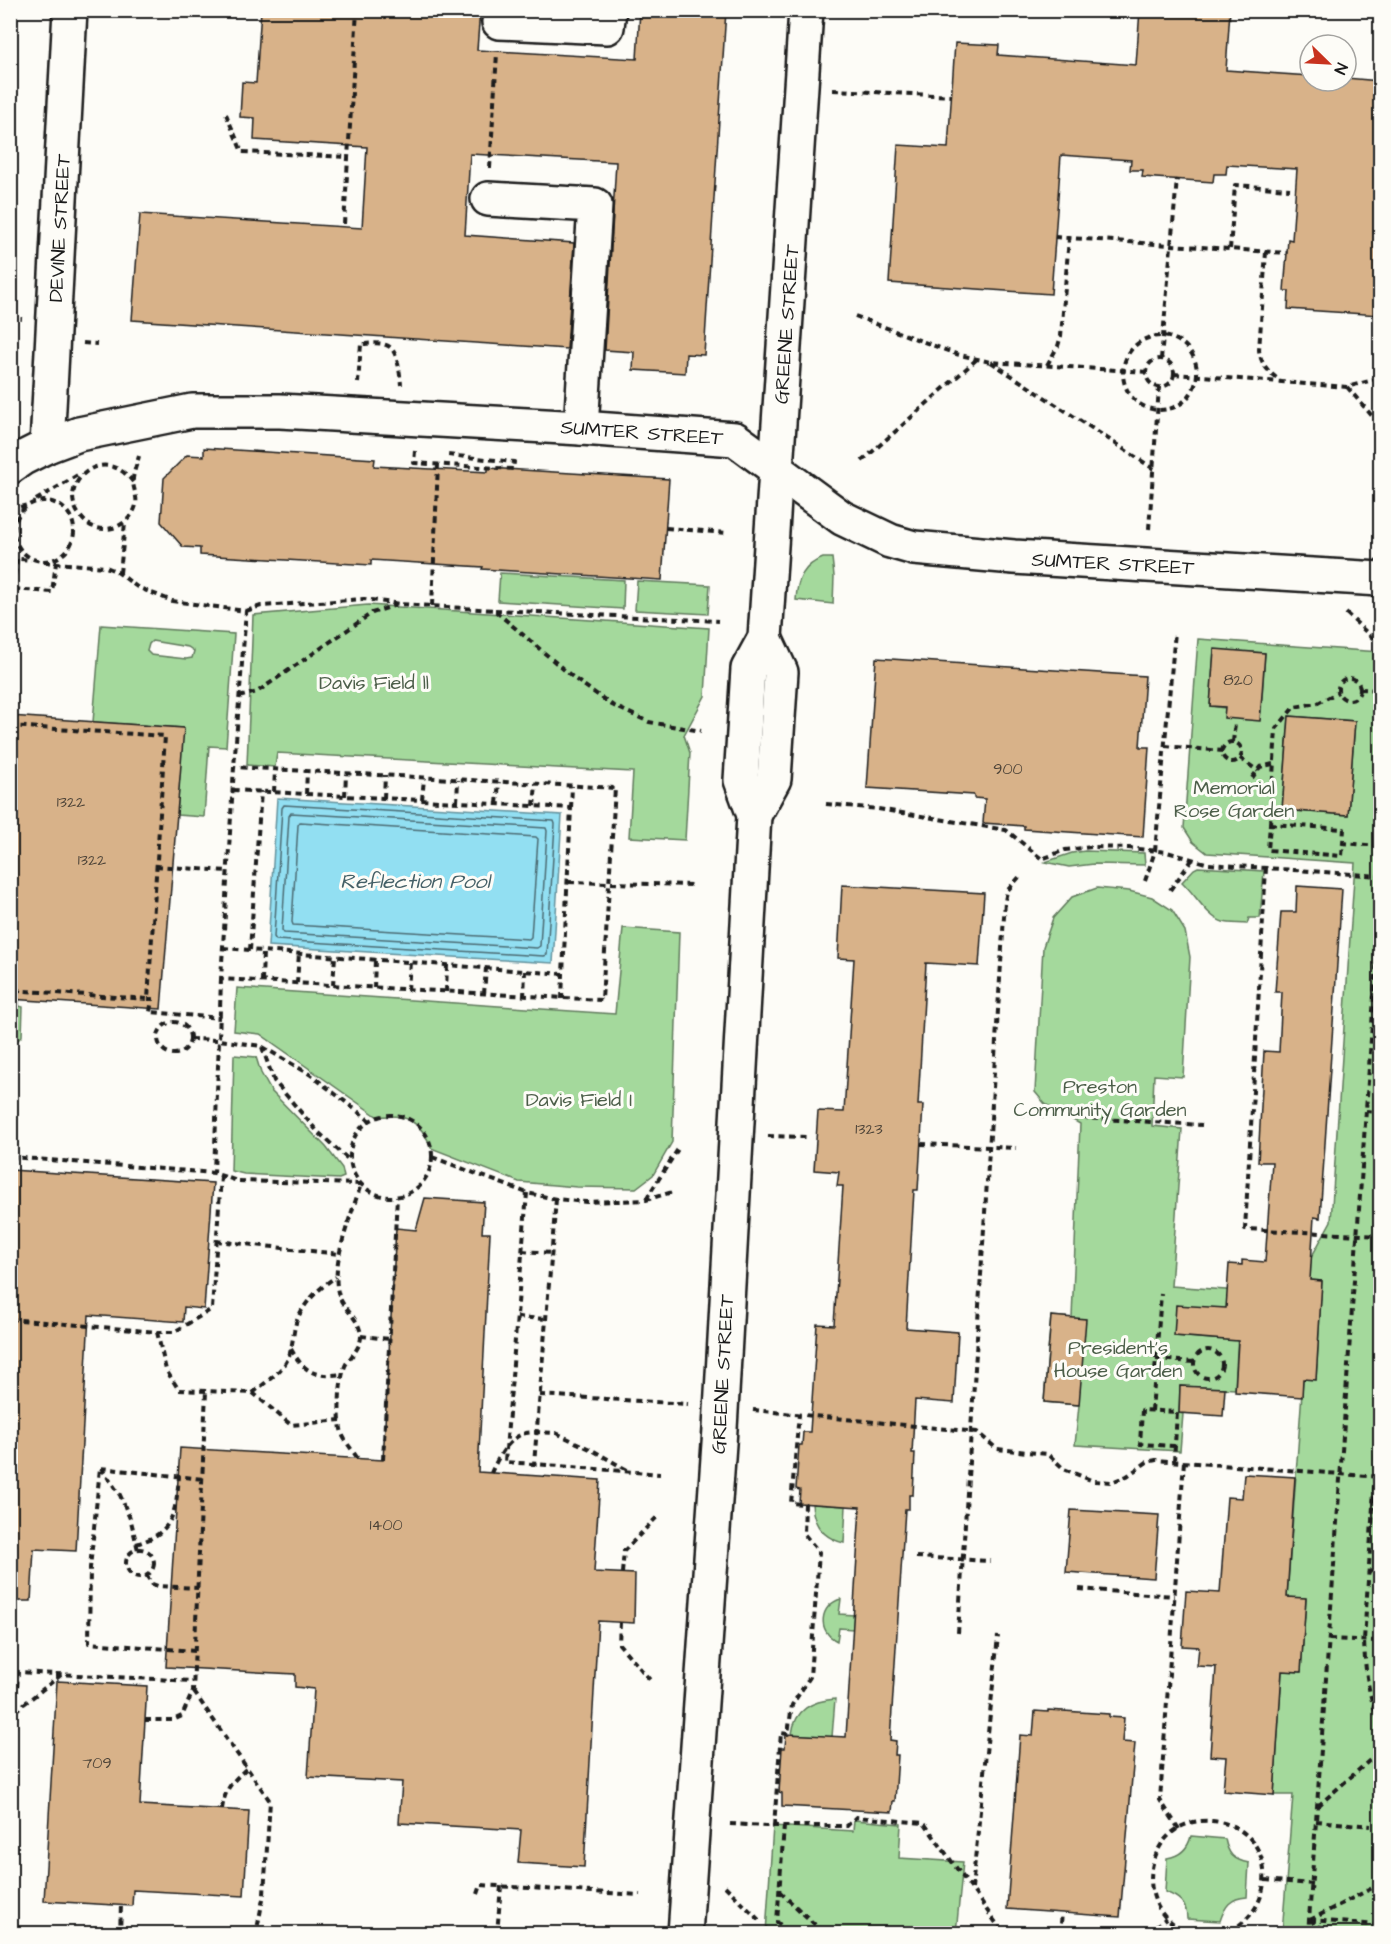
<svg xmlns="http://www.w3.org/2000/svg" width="1391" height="1944" viewBox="0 0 1391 1944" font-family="'Architects Daughter',sans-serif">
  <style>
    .green { fill: #a4d99c; stroke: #607a5c; stroke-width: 1.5; fill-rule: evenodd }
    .water { fill: #92dff2; stroke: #63919c; stroke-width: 1.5 }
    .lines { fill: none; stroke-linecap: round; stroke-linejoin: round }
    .shore { stroke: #4b6a72; stroke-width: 1.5 }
    .building { fill: #d8b289; stroke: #1c1c1c; stroke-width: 1.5 }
    .minor-casing { stroke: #1c1c1c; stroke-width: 38 }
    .path { stroke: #1c1c1c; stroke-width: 4; stroke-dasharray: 6 4.5; stroke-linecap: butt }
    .minor { stroke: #fdfcf7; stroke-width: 33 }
    .path-bridge { stroke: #1c1c1c; stroke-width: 4; stroke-dasharray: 6 4.5; stroke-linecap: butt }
    .labels { text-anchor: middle; stroke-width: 6; stroke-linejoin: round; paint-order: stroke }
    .number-label { font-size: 16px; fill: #4b4237 }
    .street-label { font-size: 20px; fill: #1c1c1c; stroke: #fdfcf7 }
    .park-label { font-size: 20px; fill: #4c5e49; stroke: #fdfcf7 }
    .water-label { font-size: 21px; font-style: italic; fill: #456067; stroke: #fdfcf7 }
  </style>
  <rect width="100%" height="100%" fill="#fdfcf7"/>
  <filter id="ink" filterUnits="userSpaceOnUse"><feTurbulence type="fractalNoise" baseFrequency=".0167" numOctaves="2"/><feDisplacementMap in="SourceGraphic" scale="12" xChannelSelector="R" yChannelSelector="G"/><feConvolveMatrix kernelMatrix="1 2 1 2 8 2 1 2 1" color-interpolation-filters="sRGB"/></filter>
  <g filter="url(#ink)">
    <!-- green -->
    <g class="green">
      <path d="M 823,558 L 832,558 L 834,576 L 833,604 L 796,600 C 797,580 803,565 823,558 Z"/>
      <path d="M 500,573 L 624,580 L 623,609 L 498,601 Z"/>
      <path d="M 637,581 L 710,585 L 708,614 L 635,610 Z"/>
      <path d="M 368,605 L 709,628 L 705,696 L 684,735 L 690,753 L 685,840 L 629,837 L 633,772 L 277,753 L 275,767 L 247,765 L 253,615 Z"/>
      <path d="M 101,625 L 234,634 L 226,747 L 209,746 L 204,817 L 177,815 L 183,728 L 93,722 ZM 152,641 L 188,647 L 194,651 L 192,658 L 186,659 L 151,655 L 147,651 L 149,644 Z"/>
      <path d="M 1198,639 L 1380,652 L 1380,1933 L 1282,1933 L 1293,1795 L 1274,1795 L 1282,1671 L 1301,1672 L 1306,1599 L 1287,1597 L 1303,1379 L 1316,1380 L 1322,1281 L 1310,1280 L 1311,1258 L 1331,1221 L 1355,863 L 1207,853 L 1193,842 L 1184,828 ZM 1214,650 L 1265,653 L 1261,713 L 1210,706 ZM 1289,716 L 1355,721 L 1348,815 L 1282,810 Z"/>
      <path d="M 1085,851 L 1144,853 L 1145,865 L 1094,864 L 1069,867 L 1045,862 L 1072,853 Z"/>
      <path d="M 1198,867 L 1264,871 L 1260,918 L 1249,918 L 1247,924 C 1240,923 1231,924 1223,922 C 1208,918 1195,894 1182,882 L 1194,869 Z"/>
      <path d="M 1097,888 L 1129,891 L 1152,897 L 1172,910 L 1185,931 L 1190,957 L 1183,1077 L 1154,1075 L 1152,1126 L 1182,1129 L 1171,1286 L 1239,1291 L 1237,1318 L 1176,1306 L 1175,1336 L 1213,1339 L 1238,1332 L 1235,1389 L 1180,1386 L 1179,1413 L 1183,1414 L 1180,1451 L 1075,1445 L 1079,1405 L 1044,1402 L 1051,1316 L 1072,1318 L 1080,1124 L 1045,1104 L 1035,1092 L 1043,947 L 1053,918 L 1072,897 Z"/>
      <path d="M 623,928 L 679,932 L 672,1142 L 653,1175 L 636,1188 L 577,1187 L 519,1182 L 431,1148 C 422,1122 406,1113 378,1117 L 260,1034 L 234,1031 L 237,988 L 615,1014 Z"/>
      <path d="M 10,999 L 19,999 L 19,1006 L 23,1007 L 22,1036 L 18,1040 L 11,1039 Z"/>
      <path d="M 234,1055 L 256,1057 L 261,1073 L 271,1091 L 326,1147 L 342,1168 L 344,1177 L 339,1179 L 244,1174 L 231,1171 Z"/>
      <path d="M 812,1504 L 846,1506 L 844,1543 C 823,1538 813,1525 812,1504 Z"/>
      <path d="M 841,1599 L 839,1614 L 854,1615 L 853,1629 L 839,1628 L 837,1641 C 817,1632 819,1605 841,1599 Z"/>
      <path d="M 835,1699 L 832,1737 L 792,1734 C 795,1709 812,1701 835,1699 Z"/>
      <path d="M 854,1820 L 901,1824 L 899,1858 L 963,1862 L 956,1933 L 766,1933 L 773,1826 L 853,1831 Z"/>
      <path d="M 1191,1836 L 1225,1839 C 1228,1854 1233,1860 1249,1863 L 1247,1897 C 1230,1898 1225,1906 1220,1921 L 1187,1919 C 1187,1903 1179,1897 1165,1892 L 1167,1858 C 1180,1856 1188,1849 1191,1836 Z"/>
    </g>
    <!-- water -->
    <path class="water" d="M 277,798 L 562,815 L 553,963 L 268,946 Z"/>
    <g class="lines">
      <!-- shore -->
      <g class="shore">
        <path d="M 284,805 L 554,821 L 555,824 L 547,955 L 544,956 L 276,940 L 274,937 L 282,808 Z"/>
        <path d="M 291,813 L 546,828 L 547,831 L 540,946 L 537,948 L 284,933 L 282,930 L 289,816 Z"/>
        <path d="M 300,822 L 536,837 L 538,839 L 531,937 L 529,939 L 293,925 L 292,922 L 298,825 Z"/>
      </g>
    </g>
    <!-- building -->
    <g class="building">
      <path d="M 261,10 L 322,10 L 322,13 L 376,16 L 377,10 L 480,10 L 477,50 L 637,59 L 640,10 L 726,10 L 704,355 L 686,354 L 685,373 L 633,370 L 634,352 L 605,350 L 616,162 L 470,154 L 465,235 L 574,243 L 567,349 L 132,320 L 140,214 L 362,228 L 367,147 L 254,140 L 255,118 L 240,117 L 242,82 L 256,83 Z"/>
      <path d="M 1140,10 L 1230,10 L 1226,70 L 1310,76 L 1310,81 L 1346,81 L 1346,78 L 1380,81 L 1380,315 L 1288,309 L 1289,291 L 1284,291 L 1287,253 L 1288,239 L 1292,240 L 1297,169 L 1227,165 L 1226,174 L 1214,174 L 1213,182 L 1142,177 L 1143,170 L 1130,170 L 1131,160 L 1061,155 L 1051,294 L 889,283 L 898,145 L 948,148 L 955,43 L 999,45 L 998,55 L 1136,65 Z"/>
      <path d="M 204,448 L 375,459 L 374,466 L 488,472 L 488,468 L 669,479 L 662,580 L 482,569 L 483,567 L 371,560 L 371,565 L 200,555 L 200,548 L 183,547 L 161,522 L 164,478 L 187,455 L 204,456 Z"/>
      <path d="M 1214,649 L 1265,653 L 1260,721 L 1224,718 L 1225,707 L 1210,706 Z"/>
      <path d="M 876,658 L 1145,676 L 1140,747 L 1149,747 L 1143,837 L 1024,829 L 1024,826 L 983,823 L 985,799 L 974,798 L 974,795 L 867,788 Z"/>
      <path d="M 10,716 L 184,728 L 161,1009 L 10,999 Z"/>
      <path d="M 1289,716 L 1355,721 L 1348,815 L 1282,810 Z"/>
      <path d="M 842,885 L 984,893 L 979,966 L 926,963 L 918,1105 L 923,1105 L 918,1190 L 914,1190 L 906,1328 L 958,1332 L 954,1403 L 915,1400 L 912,1453 L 915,1453 L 913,1495 L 909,1495 L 909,1509 L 905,1509 L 890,1740 L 896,1741 L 895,1755 L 898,1755 L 895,1801 L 893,1801 L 892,1812 L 782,1806 L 782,1793 L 779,1792 L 782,1748 L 785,1748 L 786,1734 L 846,1737 L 860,1507 L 799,1503 L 800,1490 L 796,1489 L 799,1445 L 802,1445 L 803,1432 L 810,1432 L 817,1324 L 834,1325 L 843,1186 L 837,1186 L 839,1172 L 814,1170 L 818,1111 L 844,1112 L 854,959 L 838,958 Z"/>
      <path d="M 1297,886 L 1342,889 L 1320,1218 L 1314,1217 L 1310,1280 L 1322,1281 L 1316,1380 L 1303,1379 L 1302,1397 L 1235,1392 L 1238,1341 L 1174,1336 L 1176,1305 L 1226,1308 L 1229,1264 L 1242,1265 L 1242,1260 L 1265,1262 L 1272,1162 L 1258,1162 L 1264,1051 L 1279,1052 L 1282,992 L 1275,992 L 1281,912 L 1296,912 Z"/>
      <path d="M 10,1170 L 213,1183 L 204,1309 L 184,1307 L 183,1322 L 89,1315 L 76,1551 L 34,1549 L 31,1601 L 10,1601 Z"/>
      <path d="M 425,1198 L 484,1202 L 482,1233 L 490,1233 L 478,1472 L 600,1480 L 594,1572 L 635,1574 L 634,1623 L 598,1621 L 584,1867 L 518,1863 L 521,1830 L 399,1823 L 402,1782 L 308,1777 L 314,1689 L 295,1687 L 295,1674 L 166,1667 L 180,1448 L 383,1460 L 396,1228 L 416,1230 Z"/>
      <path d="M 1051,1316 L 1086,1319 L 1079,1405 L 1044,1402 Z"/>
      <path d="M 1180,1386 L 1225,1388 L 1223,1416 L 1179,1413 Z"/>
      <path d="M 1244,1474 L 1295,1477 L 1287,1597 L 1306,1598 L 1301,1672 L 1282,1671 L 1274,1795 L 1223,1791 L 1226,1757 L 1210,1756 L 1216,1667 L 1197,1666 L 1199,1647 L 1182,1646 L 1186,1591 L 1220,1593 L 1227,1497 L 1242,1498 Z"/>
      <path d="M 1071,1510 L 1159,1515 L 1154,1578 L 1066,1572 Z"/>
      <path d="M 57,1681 L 147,1686 L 140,1805 L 249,1811 L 244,1896 L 133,1890 L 132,1906 L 44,1901 Z"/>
      <path d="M 1048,1710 L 1109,1714 L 1109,1717 L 1124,1718 L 1122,1742 L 1135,1743 L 1120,1917 L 1007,1909 L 1020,1735 L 1033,1736 L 1035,1711 L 1048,1712 Z"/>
    </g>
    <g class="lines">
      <defs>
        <g id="minor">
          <path d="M 499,22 L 607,27 L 609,10"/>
          <path d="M 488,199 L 595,205 L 581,428"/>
          <path d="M 47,446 L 70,10"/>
          <path d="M 10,467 L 23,458 L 47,446 L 79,434 L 192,411 L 280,411 L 581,428 L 735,439 L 842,518 L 890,541 L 914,548 L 1014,557 L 1380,579"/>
          <path d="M 754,815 L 774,779 L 781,672 L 765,638"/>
          <path d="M 685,1934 L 720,1429 L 754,815 L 741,780 L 748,669 L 765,638 L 806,10"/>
        </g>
      </defs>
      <!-- minor casing -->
      <use href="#minor" class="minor-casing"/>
      <!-- path -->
      <g class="path">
        <path d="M 833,90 L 952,96"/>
        <path d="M 226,114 L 242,152 L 348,157"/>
        <path d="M 490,168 L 497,53"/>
        <path d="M 344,224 L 357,10"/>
        <path d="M 1055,237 L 1287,253"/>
        <path d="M 1230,249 L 1235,185 L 1290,189"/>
        <path d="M 1266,252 L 1259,350 C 1261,365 1269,372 1280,381"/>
        <path d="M 855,316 L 956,354 L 990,362 L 1147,372"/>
        <path d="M 10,318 L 22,319"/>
        <circle cx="1160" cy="373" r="37"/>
        <path d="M 83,343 L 97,344"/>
        <path d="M 1161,359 L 1177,179"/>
        <circle cx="1160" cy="373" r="14"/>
        <path d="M 991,362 L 1154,469"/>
        <path d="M 1047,365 L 1058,346 L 1061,336 L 1069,238"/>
        <path d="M 1174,374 L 1347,387 L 1380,378"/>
        <path d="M 358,383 L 361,344 C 368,344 379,342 386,345 C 398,348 400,374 401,385"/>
        <path d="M 1347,387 L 1380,425"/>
        <path d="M 415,451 L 414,463 L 513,469 L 514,462 L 448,455"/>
        <path d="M 862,461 L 977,359"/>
        <path d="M 133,482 C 102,441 54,486 81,517 C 87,525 95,529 105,529 C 116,529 126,523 132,514 C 140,502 135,495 133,483 C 132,475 137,464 139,456"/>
        <path d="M 36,500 L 81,473"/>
        <circle cx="44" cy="531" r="30"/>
        <path d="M 10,510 L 27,505"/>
        <path d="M 666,528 L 727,533"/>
        <path d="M 1149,529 L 1159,387"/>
        <path d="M 10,558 L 31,560"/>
        <path d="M 17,559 L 13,589 L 52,592 L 56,563"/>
        <path d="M 44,562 L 106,567 L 116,571 L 137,587 L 172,601 L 246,611 L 234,767 L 221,979 L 602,1000 L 615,788 L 234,767"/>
        <path d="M 120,573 L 125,523"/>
        <path d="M 432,606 L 438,464"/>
        <path d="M 495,610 L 718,621"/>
        <path d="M 246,611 L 261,606 L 364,599 L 400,604 L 494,610 L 575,679 L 612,705 L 649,722 L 701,731"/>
        <path d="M 1346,613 L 1380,645"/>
        <circle cx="1349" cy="689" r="11"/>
        <path d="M 1360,689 L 1380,690"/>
        <path d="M 239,697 L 257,692 L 372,613 L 396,605"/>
        <path d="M 10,726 L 165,736 L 148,999 L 10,990"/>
        <path d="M 1233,742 L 1235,723"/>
        <circle cx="1232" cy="752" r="10"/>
        <path d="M 1165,746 L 1223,751"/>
        <path d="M 1240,758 L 1258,771"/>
        <path d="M 1252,778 L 1260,767 L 1273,764"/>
        <path d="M 274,792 L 275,770"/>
        <path d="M 306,794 L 307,771"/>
        <path d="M 345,796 L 346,774"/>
        <path d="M 384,798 L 385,775"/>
        <path d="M 422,800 L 424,778"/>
        <path d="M 457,802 L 458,780"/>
        <path d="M 497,804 L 499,782"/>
        <path d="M 826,804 L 878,809 L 1000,829 L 1006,830 L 1042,859 L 1065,850 L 1092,847 L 1129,848 L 1167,852 L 1209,864 L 1380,876"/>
        <path d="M 534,806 L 536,784"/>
        <path d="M 571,808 L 572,786"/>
        <path d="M 1270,824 L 1344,829 L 1342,856 L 1268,850 Z"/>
        <path d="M 1270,824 L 1276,729 L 1294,707 L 1318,703 L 1338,692"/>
        <path d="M 1342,843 L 1380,846"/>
        <path d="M 156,866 L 227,871"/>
        <path d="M 1266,868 L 1245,1229 L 1380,1236"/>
        <path d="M 1145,881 L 1155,851 L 1175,632"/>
        <path d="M 569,882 L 693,885"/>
        <path d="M 1170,890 L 1192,860"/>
        <path d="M 223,948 L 563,974 L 571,808 L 232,790"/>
        <path d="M 250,950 L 261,791"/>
        <path d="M 221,979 L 219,1040 L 261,1046 L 311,1075 L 370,1121"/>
        <path d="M 262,981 L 263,951"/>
        <path d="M 297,983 L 299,953"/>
        <path d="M 333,985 L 335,956"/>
        <path d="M 374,988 L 375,960"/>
        <path d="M 408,990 L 410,962"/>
        <path d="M 446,992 L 447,965"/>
        <path d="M 484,994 L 486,968"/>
        <path d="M 524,997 L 525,971"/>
        <path d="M 148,999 L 152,999 L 150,1012 L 220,1018"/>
        <path d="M 562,999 L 563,974"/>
        <circle cx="174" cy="1038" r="16"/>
        <path d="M 190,1039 L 219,1040 L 214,1173"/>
        <path d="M 262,1047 L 274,1081 L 318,1132 L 349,1160"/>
        <path d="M 1366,1111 L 1380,1112"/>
        <path d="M 1019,1114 L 1202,1125"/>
        <circle cx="391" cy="1156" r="41"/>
        <path d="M 768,1136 L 806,1137"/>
        <path d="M 921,1144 L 1016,1148"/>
        <path d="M 10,1157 L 214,1173 L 237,1181 L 361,1184 C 352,1214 329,1266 339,1296 C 344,1310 360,1319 361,1336 C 361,1347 352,1355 346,1364 C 339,1376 337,1423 343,1436 C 347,1444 353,1451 358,1459"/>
        <path d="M 432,1157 L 527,1193 L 556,1199 L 586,1202 L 646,1200 L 672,1192"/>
        <path d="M 527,1193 L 505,1462 L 534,1464"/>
        <path d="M 556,1199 L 534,1464 L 660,1474"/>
        <path d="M 646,1199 L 678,1149"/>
        <path d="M 216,1241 L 340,1254"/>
        <path d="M 522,1251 L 552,1253"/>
        <path d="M 517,1317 L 546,1319"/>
        <path d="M 10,1319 L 157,1332 L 174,1332 L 212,1309 L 221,1176"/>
        <path d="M 157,1332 L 166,1370 L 179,1390 L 253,1393 L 291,1425 L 341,1420"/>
        <path d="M 361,1336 L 390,1339"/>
        <path d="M 291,1349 C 304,1373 317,1378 342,1374"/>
        <circle cx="1208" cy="1364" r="14"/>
        <path d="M 1156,1359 L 1193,1362"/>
        <path d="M 253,1393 C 263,1384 277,1375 285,1364 C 293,1352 292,1336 296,1323 C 302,1304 320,1287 336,1277"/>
        <path d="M 540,1395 L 688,1404"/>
        <path d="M 1380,1402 L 1364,1640 C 1365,1670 1368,1696 1380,1723"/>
        <path d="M 753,1410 L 977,1432 L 997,1449 L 1048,1454 L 1064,1469 L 1093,1481 L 1112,1482 L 1119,1479 L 1127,1476 L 1147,1462 L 1156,1460 L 1380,1477"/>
        <path d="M 1152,1411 L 1161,1294"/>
        <path d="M 556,1433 L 592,1450 L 629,1471"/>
        <path d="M 383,1460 L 397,1197"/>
        <path d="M 1174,1461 L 1177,1412 L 1142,1410 L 1140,1444 L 1175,1446"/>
        <path d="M 101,1468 L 120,1495 L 131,1521 L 138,1550"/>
        <path d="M 136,1544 C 174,1533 176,1511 179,1476"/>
        <circle cx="140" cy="1563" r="14"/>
        <path d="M 916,1557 L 990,1561"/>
        <path d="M 622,1573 L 624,1551 L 658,1516"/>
        <path d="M 1368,1574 L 1380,1561"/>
        <path d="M 146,1575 L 152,1584 L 158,1586 L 198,1588"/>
        <path d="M 1079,1589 L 1174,1596"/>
        <path d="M 620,1622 L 619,1644 L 651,1681"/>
        <path d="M 958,1633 L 1005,901 L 1007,891 L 1021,875"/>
        <path d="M 1329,1639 L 1380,1641"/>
        <path d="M 195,1651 L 89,1643 L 90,1568 L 100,1468 L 203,1479"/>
        <path d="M 194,1692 L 270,1801 L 264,1894 L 256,1934"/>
        <path d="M 1373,1706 L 1380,1701"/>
        <path d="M 15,1711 L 61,1675"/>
        <path d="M 145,1720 L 173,1720 L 182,1716 L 193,1691 L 206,1391"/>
        <path d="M 10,1802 L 18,1672 L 193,1681"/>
        <path d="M 1318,1806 L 1380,1751"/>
        <path d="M 222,1809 C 225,1788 232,1782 247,1768"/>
        <path d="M 1316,1821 L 1371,1826"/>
        <path d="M 730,1824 L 766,1826 L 847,1826 L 856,1817 L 924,1823 L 1004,1934"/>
        <path d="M 774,1826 L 781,1733 L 788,1734 L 792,1705 L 810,1677 L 819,1552 L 804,1534 L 805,1504 L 791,1503 L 799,1414"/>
        <path d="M 784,1826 L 777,1922 L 791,1934"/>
        <path d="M 1179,1829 L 1160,1800 L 1184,1461"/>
        <path d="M 1265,1880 L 1312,1884"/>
        <path d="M 725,1886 L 760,1921"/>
        <path d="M 972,1889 L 998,1636"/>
        <path d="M 780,1892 L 825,1934"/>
        <path d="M 478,1894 L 481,1885 L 640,1895"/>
        <path d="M 1310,1920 L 1380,1884"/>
        <path d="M 1310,1920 L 1380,1925"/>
        <path d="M 1310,1920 L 1330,1934"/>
        <path d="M 120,1934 L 121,1905"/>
        <path d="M 497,1934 L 501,1886"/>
        <path d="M 798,1934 L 803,1934"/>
        <path d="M 1060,1934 L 1062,1913"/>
        <path d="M 1147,1934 L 1166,1919"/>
        <path d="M 1192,1934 C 1126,1913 1145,1815 1212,1821 C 1275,1826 1284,1910 1223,1934"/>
        <path d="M 1308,1934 L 1380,911"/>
      </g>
      <!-- minor -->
      <use href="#minor" class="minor"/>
      <!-- path-bridge -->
      <path class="path-bridge" d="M 491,1473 C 497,1459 510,1436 526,1433 C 535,1431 547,1433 556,1433"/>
    </g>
  </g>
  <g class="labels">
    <!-- number labels -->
    <g class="number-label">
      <text x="1238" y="685">820</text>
      <text x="1008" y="774">900</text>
      <text x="71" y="807">1322</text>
      <text x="92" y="865">1322</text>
      <text x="869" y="1134">1323</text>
      <text x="386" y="1530">1400</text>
      <text x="97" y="1768">709</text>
    </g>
    <!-- street labels -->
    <g class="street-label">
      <text transform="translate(59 228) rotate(-87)" y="7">DEVINE STREET</text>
      <text transform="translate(786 324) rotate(-86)" y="7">GREENE STREET</text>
      <text transform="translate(642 432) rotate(4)" y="7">SUMTER STREET</text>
      <text transform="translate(1113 563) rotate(3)" y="7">SUMTER STREET</text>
      <text transform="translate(722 1374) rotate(-87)" y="7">GREENE STREET</text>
    </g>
    <!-- park labels -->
    <g class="park-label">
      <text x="374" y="689">Davis Field ll</text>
      <text x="1234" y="794">Memorial<tspan x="1234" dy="23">Rose Garden</tspan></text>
      <text x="1100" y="1093">Preston<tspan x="1100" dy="23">Community Garden</tspan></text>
      <text x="579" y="1106">Davis Field I</text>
      <text x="1118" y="1354">President's<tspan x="1118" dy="23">House Garden</tspan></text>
    </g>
    <!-- water labels -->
    <g class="water-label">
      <text x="415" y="888">Reflection Pool</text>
    </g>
  </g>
  <!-- margin -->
  <rect width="1391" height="1944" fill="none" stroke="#fdfcf7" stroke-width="36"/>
  <rect x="18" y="18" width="1355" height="1908" fill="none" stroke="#1c1c1c" stroke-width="2" filter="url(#ink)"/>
  <!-- north arrow -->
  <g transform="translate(1328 63) rotate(114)"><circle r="28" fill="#fdfcf7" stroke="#a3a29f" stroke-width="1.5"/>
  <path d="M0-4.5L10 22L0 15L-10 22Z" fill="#c8321e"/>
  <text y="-9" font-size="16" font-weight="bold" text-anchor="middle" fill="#1c1c1c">N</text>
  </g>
</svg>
